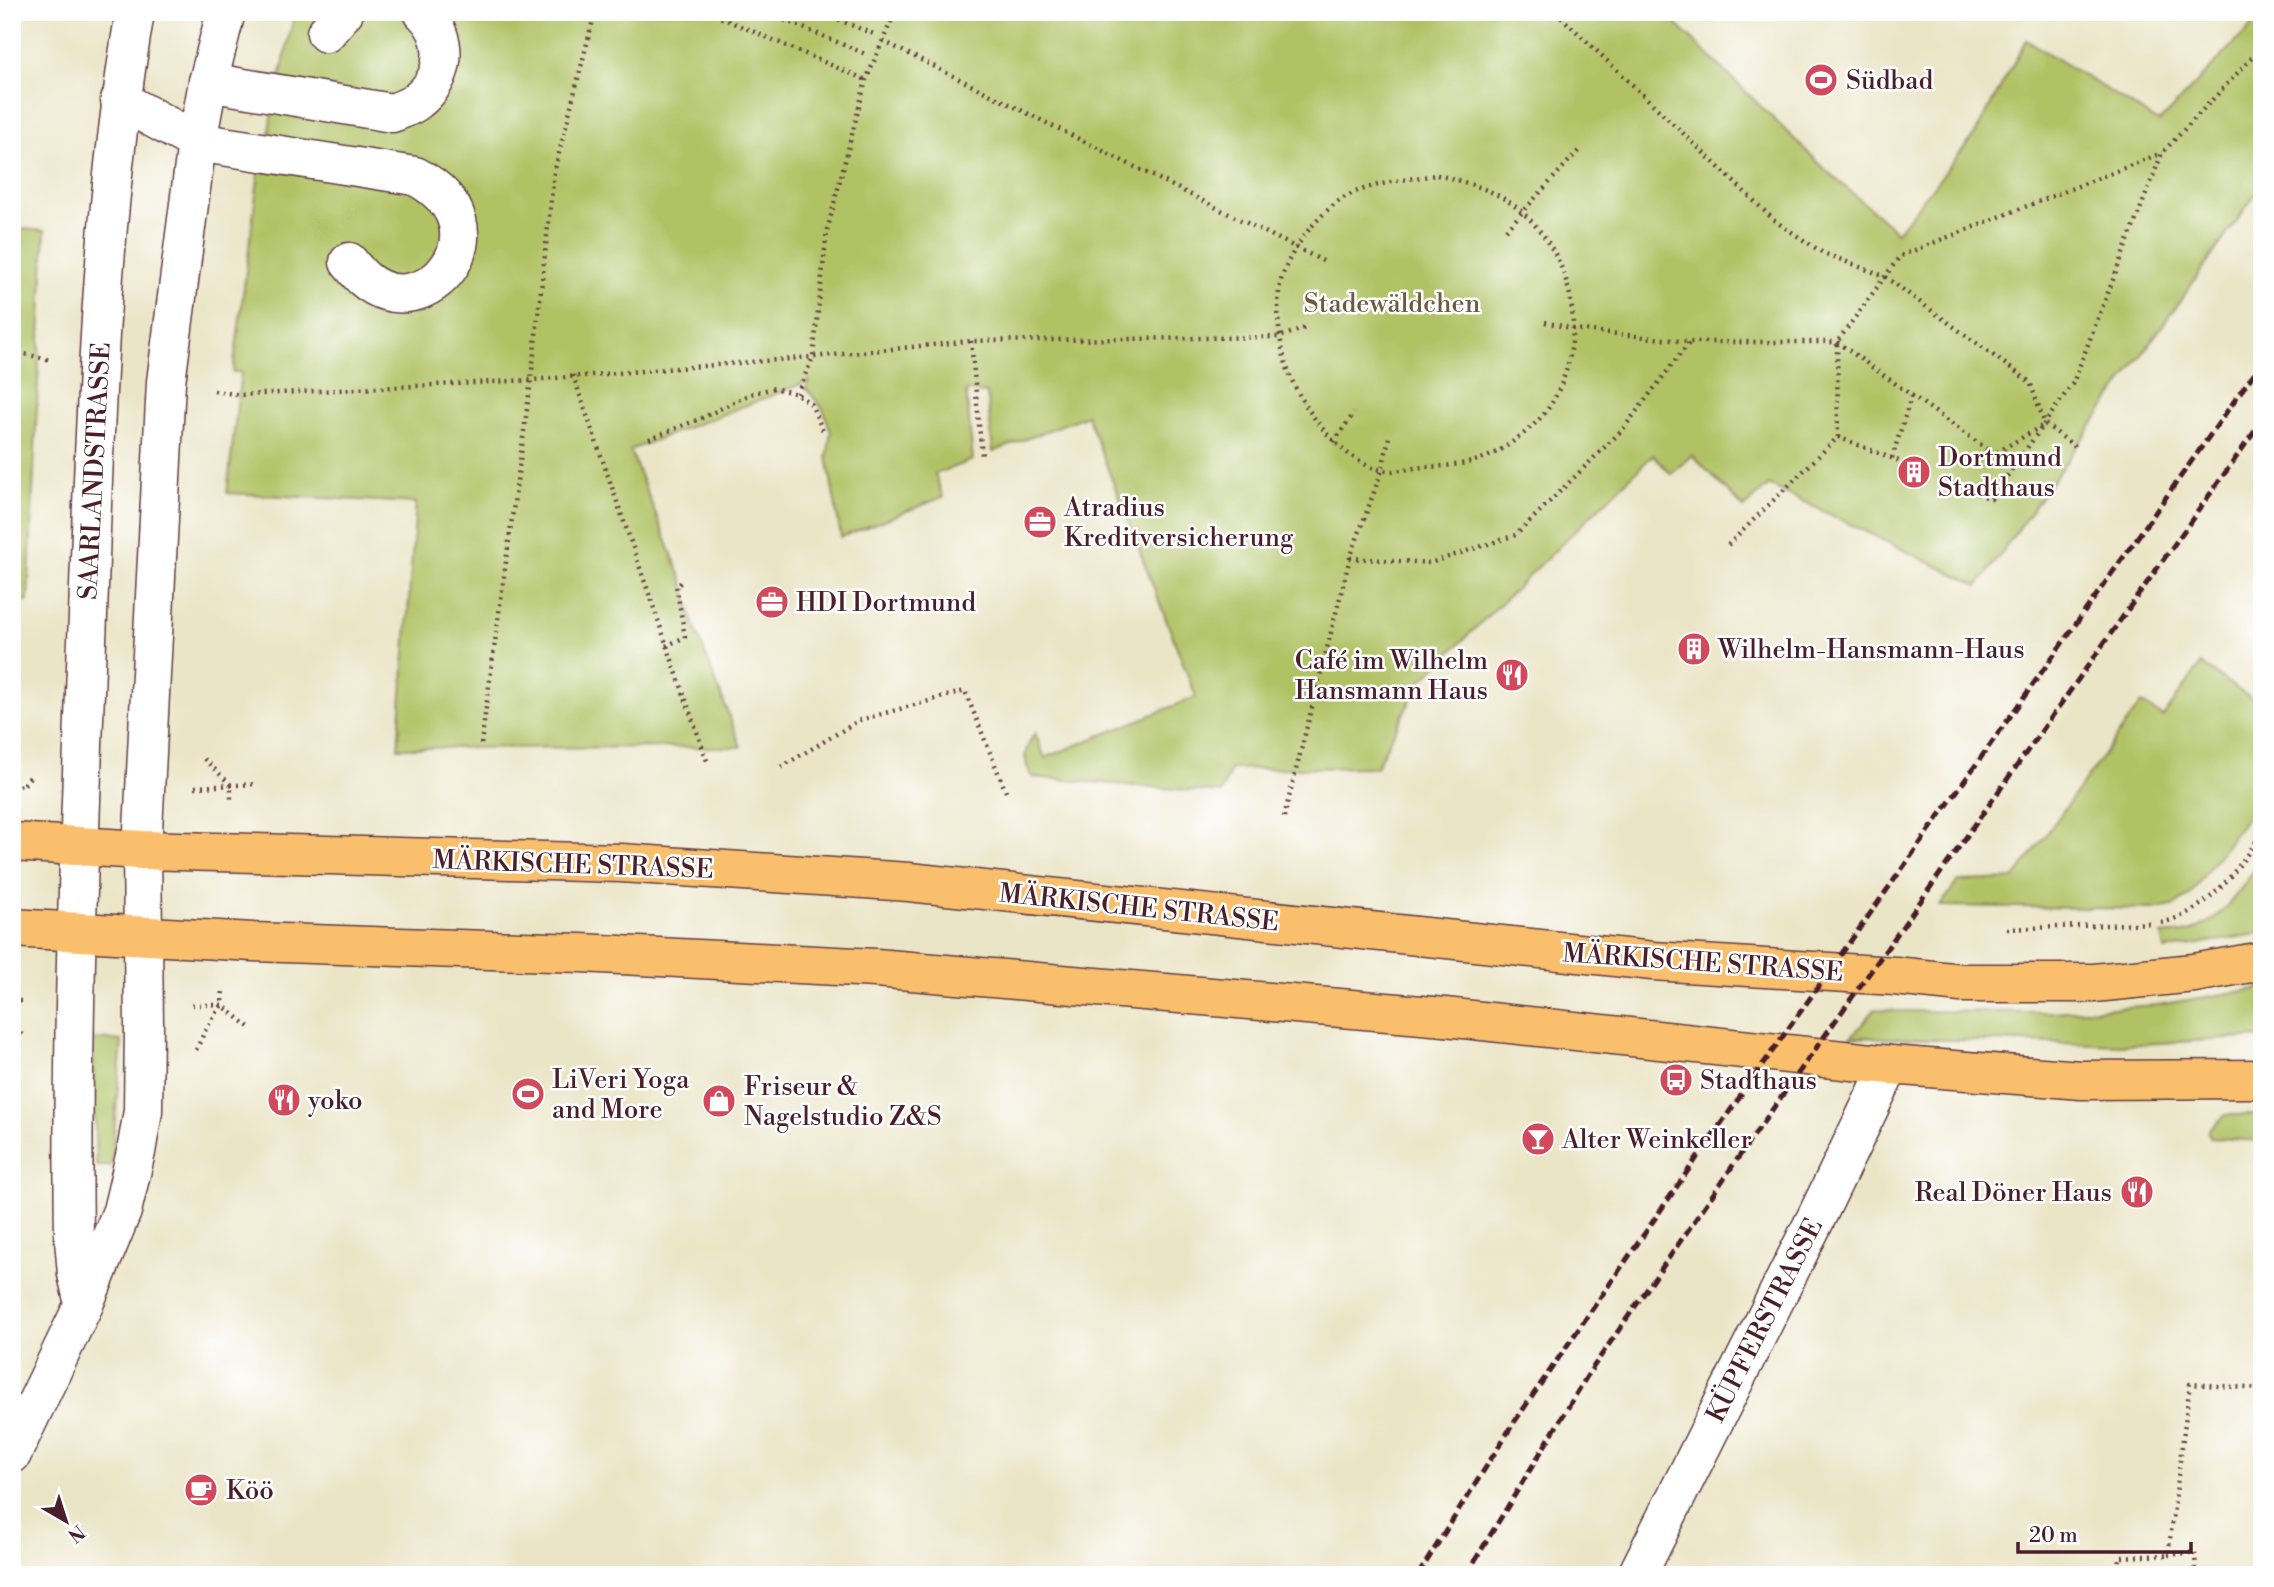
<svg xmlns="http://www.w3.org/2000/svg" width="2274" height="1587" viewBox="0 0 2274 1587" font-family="'Libre Bodoni',serif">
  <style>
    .green { fill: #b1c265; stroke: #7e7048; stroke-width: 2 }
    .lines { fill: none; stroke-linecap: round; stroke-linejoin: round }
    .minor-casing { stroke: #623d42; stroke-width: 41 }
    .major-casing { stroke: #623d42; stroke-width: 41 }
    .path { stroke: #623d42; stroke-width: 4.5; stroke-dasharray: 2 5; stroke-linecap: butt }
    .minor { stroke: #fff; stroke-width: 38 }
    .major { stroke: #f9bf6c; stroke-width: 38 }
    .rail { stroke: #4a1f2b; stroke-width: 5; stroke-dasharray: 10 5; stroke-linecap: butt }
    .labels { text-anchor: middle; stroke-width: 5; stroke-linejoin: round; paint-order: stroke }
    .poi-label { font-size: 26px; fill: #4a1f2b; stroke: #fff; text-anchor: start }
    .park-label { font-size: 26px; fill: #6e583f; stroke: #fff }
    .street-label { font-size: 26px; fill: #4a1f2b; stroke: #fff }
  </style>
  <rect width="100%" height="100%" fill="#fff"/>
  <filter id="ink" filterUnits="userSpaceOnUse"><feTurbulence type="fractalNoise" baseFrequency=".0143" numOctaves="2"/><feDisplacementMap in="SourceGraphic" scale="14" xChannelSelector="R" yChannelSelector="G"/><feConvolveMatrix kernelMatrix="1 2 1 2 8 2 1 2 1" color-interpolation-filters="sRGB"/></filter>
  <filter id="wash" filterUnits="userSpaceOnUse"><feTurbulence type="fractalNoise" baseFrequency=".00686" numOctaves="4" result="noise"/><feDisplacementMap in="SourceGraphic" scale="28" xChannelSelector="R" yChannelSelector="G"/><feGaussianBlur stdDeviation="1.57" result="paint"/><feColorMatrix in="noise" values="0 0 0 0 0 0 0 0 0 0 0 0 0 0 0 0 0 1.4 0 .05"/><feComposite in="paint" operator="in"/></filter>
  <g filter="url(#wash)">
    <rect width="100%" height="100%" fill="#ebe5c7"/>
    <!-- green -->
    <g class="green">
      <path d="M 295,12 L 1664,12 L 1826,170 L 1897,232 L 1975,134 L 2026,40 L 2159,122 L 2262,15 L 2262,185 L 1978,586 L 1769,485 L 1744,508 L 1692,455 L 1671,474 L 1653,455 L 1420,682 L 1376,767 L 1231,769 L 1221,793 L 1032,777 C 1022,759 1024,750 1035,733 L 1045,758 L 1196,697 L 1087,415 L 993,452 L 987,393 L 966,391 L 973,460 L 935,474 L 943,497 L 841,537 L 827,457 L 831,432 L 823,409 L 806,388 L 809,381 L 630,450 L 683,582 L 694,625 L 741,747 L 398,748 L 416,503 L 227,493 L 241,372 L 233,372 L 259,171 L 265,171 L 271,117 Z"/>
      <path d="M 12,228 L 45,231 L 28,601 L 12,600 Z"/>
      <path d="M 2201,664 L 2262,706 L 2262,796 L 2189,896 L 2175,905 L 2159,909 L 1940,906 L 1958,881 L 2014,879 L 2141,703 L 2163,717 Z"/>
      <path d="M 2262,859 L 2262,933 L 2165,950 L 2162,935 C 2170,934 2177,934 2184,933 C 2219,926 2243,886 2262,859 Z"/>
      <path d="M 2262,988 L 2262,1037 L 2125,1045 L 1851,1037 L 1875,1009 L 1895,1011 L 2052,1012 L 2157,1005 Z"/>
      <path d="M 93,1039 L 122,1041 L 111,1166 L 96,1166 Z"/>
      <path d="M 2226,1115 L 2262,1115 L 2262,1141 L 2211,1138 L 2208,1133 L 2210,1128 Z"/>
    </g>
  </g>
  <g filter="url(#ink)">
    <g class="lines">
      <defs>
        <g id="minor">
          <path d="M 326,33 L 344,12"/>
          <path d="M 208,82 L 392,113 C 400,110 410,107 417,101 C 447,78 450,38 423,12"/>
          <path d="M 120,100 L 197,142 L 415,176 C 514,227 424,333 363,278 C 358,273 353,267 349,262"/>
          <path d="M 84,1304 L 77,1274 L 74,1239 C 71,1031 80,823 88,615 C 95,414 101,211 135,12"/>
          <path d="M 12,1454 L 84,1304 L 122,1211 L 136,1152 L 143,1111 L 144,1026 L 142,850 L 166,382 L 197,142 L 208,82 L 226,12"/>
          <path d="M 1637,1575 L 1817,1216 L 1890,1065"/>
        </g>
        <g id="major">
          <path d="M 12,842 L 142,850 L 621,863 L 909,882 L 1653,961 L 1895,976 L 1961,983 L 2094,983 L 2194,973 L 2262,961"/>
          <path d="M 12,928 L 253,942 L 581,953 L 876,968 L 1445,1017 L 1890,1065 L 2081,1080 L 2262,1079"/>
        </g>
      </defs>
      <!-- minor casing -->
      <use href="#minor" class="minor-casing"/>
      <!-- major casing -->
      <use href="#major" class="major-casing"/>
      <!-- path -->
      <g class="path">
        <path d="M 708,12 L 866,80"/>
        <path d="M 765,12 L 868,55"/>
        <path d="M 819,12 L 876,35"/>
        <path d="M 876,12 L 892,19"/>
        <path d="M 1556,12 L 1775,221 L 1823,253 L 1884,276 L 2030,382 L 2045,424 L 2077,448"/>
        <path d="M 883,41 L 1323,261"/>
        <path d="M 1437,175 C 1469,183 1498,190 1523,213 C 1576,261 1588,339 1553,401 C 1542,421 1515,442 1495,453 C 1473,465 1447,466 1423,467 C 1410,468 1393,473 1381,470 C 1341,461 1306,412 1291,378 C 1280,352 1275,313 1280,285 C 1285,255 1319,212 1345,197 C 1371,183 1409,179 1437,175 Z"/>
        <path d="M 1506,230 L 1579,150"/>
        <path d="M 1545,322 L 1574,329 L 1689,342 L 1837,342 L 1994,454 L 2042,426"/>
        <path d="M 971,341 L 982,456"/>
        <path d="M 12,351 L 51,360"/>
        <path d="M 573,375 L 707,761"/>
        <path d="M 214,391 L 241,395 L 531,380 L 813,357 L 971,341 L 1279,337 L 1308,327"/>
        <path d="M 797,394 L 813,357 L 827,231 L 866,80 L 892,19 L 898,12"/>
        <path d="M 1838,437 L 1914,467"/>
        <path d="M 649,439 L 702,418 L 750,394 L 774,388 L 797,394 L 811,404 L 823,431"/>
        <path d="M 1334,442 L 1354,413"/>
        <path d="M 1892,458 L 1911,397"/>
        <path d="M 1952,483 L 1991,499 L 2073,383 L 2162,153 L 2262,47"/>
        <path d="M 1728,545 L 1838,437 L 1837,342 L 1900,256 L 2162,153"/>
        <path d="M 1350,558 L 1430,563 L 1516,535 L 1623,429 L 1689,343"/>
        <path d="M 2253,588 L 2262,594"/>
        <path d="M 666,646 L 685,637 L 676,585 L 683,582"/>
        <path d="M 481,744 L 531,380 L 554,173 L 595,12"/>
        <path d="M 204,759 L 231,785 L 231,802"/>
        <path d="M 781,767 L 860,720 L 965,691 L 1006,792"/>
        <path d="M 24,784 L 31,776"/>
        <path d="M 195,787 L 257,784"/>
        <path d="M 12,788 L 26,784"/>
        <path d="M 1284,817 L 1350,558 L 1382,470 L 1390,433"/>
        <path d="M 2161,923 C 2210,911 2235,872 2262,833"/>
        <path d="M 2007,929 L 2153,923"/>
        <path d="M 12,1001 L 25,1001"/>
        <path d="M 192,1005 L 222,1005 L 252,1029"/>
        <path d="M 12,1014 L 22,1035"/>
        <path d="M 196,1050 L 206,1029 L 222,1005 L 223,989"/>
        <path d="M 2168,1555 L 2195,1552 L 2196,1575"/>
        <path d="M 2118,1575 L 2119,1557 L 2168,1555 L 2190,1384 L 2262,1389"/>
      </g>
      <!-- minor -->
      <use href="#minor" class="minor"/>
      <!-- major -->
      <use href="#major" class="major"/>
      <!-- rail -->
      <g class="rail">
        <path d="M 1418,1575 L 1513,1424 L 1705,1146 L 2262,362"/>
        <path d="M 1466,1575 L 1589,1373 L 1745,1148 L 2262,421"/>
      </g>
    </g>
  </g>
  <!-- icons -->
  <defs>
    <symbol id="stadium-disc" viewBox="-11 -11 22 22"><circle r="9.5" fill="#d1495b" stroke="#fff"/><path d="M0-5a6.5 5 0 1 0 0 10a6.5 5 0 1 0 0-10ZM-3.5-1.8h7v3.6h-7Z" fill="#fff"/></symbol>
    <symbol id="building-disc" viewBox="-11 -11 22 22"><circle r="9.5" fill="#d1495b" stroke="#fff"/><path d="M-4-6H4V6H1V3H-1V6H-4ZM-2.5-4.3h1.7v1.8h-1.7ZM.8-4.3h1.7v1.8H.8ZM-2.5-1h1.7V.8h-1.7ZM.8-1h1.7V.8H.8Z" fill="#fff"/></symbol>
    <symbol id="office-disc" viewBox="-11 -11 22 22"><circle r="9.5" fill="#d1495b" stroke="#fff"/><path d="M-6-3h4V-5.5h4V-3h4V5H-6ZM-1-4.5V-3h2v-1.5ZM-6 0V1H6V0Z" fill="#fff"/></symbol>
    <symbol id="restaurant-disc" viewBox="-11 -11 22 22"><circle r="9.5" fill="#d1495b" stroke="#fff"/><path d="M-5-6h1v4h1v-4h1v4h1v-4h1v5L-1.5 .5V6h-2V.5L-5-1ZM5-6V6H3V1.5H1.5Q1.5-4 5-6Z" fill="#fff"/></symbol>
    <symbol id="bus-disc" viewBox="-11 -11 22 22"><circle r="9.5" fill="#d1495b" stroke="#fff"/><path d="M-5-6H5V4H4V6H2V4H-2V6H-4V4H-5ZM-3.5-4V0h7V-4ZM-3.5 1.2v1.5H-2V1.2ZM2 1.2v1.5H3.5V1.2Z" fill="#fff"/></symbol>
    <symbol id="shop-disc" viewBox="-11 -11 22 22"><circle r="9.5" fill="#d1495b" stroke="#fff"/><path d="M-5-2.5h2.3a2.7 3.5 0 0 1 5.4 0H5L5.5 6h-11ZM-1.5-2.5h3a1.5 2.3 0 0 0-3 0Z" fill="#fff"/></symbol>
    <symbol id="bar-disc" viewBox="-11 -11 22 22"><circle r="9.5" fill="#d1495b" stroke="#fff"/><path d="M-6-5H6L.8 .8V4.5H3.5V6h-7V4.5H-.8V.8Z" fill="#fff"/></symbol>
    <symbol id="cafe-disc" viewBox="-11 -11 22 22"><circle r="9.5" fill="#d1495b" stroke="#fff"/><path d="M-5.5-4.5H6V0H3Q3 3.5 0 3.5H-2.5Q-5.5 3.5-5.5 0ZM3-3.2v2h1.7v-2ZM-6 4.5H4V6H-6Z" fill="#fff"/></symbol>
  </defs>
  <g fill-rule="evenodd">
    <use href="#stadium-disc" x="1802" y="61" width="38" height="38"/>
    <use href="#building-disc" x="1895" y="453" width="38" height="38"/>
    <use href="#office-disc" x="1021" y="503" width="38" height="38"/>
    <use href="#office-disc" x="753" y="583" width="38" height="38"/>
    <use href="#building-disc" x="1675" y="630" width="38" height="38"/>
    <use href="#restaurant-disc" x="1493" y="656" width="38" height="38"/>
    <use href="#bus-disc" x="1657" y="1061" width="38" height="38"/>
    <use href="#stadium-disc" x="509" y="1075" width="38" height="38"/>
    <use href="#restaurant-disc" x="265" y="1081" width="38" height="38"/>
    <use href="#shop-disc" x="700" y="1082" width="38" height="38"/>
    <use href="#bar-disc" x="1519" y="1120" width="38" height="38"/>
    <use href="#restaurant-disc" x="2118" y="1173" width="38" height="38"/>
    <use href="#cafe-disc" x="182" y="1471" width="38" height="38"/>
  </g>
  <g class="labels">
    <!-- poi labels -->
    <g class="poi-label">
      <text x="1846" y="89">Südbad</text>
      <text x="1938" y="466">Dortmund<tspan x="1938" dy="30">Stadthaus</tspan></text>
      <text x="1064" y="516">Atradius<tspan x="1064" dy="30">Kreditversicherung</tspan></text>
      <text x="796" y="611">HDI Dortmund</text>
      <text x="1718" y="658">Wilhelm-Hansmann-Haus</text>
      <text x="1488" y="669" text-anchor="end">Café im Wilhelm<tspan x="1488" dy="30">Hansmann Haus</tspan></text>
      <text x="552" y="1088">LiVeri Yoga<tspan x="552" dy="30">and More</tspan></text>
      <text x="1700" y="1089">Stadthaus</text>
      <text x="744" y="1095">Friseur &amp;<tspan x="744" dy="30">Nagelstudio Z&amp;S</tspan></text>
      <text x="308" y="1109">yoko</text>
      <text x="1562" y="1148">Alter Weinkeller</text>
      <text x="2112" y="1201" text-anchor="end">Real Döner Haus</text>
      <text x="226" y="1499">Köö</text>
    </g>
    <!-- park labels -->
    <g class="park-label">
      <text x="1392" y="312">Stadewäldchen</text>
    </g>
    <!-- street labels -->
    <g class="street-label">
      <text transform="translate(94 471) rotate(-87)" y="9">SAARLANDSTRASSE</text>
      <text transform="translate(573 864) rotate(2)" y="9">MÄRKISCHE STRASSE</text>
      <text transform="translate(1139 907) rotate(6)" y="9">MÄRKISCHE STRASSE</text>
      <text transform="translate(1703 962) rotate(4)" y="9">MÄRKISCHE STRASSE</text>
      <text transform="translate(1764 1320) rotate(-63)" y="9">KÜPFERSTRASSE</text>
    </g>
  </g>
  <!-- margin -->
  <rect width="2274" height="1587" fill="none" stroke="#fff" stroke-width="42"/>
  <!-- north arrow -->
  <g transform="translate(66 1521) rotate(141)" stroke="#ffffff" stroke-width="5" paint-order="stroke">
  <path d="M0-5L12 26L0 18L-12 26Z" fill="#4a1f2b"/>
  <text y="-10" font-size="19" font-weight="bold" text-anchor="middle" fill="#4a1f2b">N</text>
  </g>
  <!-- scale -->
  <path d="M2018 1542v10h173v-10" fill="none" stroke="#4a1f2b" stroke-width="3.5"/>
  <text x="2029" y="1542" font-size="21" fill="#4a1f2b" stroke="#ffffff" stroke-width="5" paint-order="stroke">20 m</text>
</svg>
